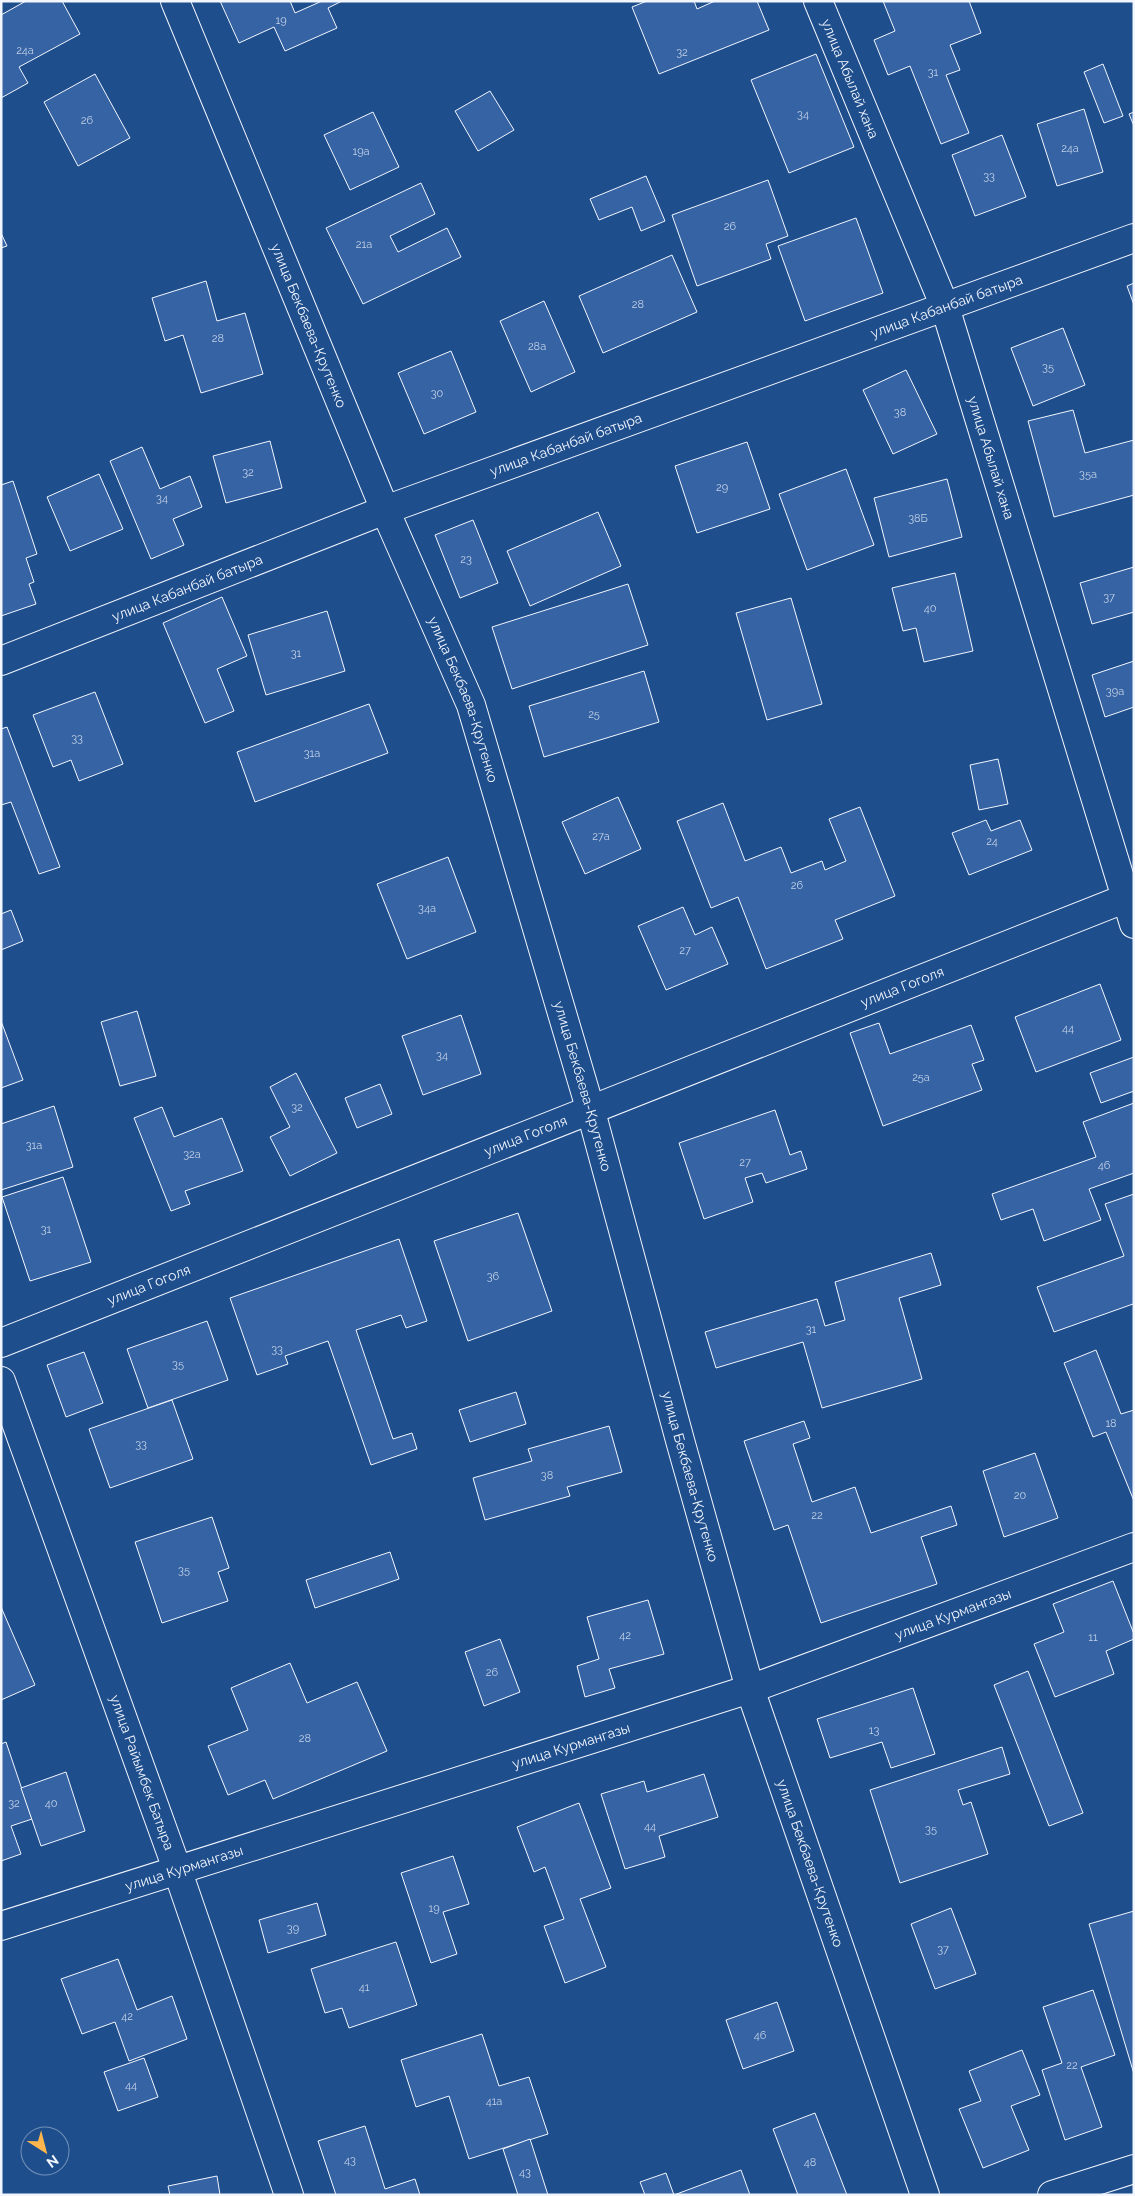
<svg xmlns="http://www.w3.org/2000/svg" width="1135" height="2196" viewBox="0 0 1135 2196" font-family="Raleway,sans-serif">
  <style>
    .building { fill: #3563a3; stroke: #f2f6ff }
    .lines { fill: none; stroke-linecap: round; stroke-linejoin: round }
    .street-casing { stroke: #f2f6ff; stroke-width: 30 }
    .secondary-casing { stroke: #f2f6ff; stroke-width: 30 }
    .street { stroke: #1f4e8c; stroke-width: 28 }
    .secondary { stroke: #1f4e8c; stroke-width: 28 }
    .labels { text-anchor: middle; stroke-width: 4; stroke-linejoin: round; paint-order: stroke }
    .number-label { font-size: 11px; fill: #c3d1e8 }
    .street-label { font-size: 14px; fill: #f2f6ff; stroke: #1f4e8c }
  </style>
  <rect width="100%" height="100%" fill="#1f4e8c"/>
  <!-- building -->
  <g class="building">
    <path d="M 26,1 L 62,1 L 80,34 L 19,67 L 28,83 L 1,98 L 1,15 Z"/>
    <path d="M 220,1 L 290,1 L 295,13 L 322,1 L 342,1 L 328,8 L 337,28 L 285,51 L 274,27 L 239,43 Z"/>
    <path d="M 647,1 L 694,1 L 697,9 L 715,1 L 757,1 L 769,30 L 659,74 L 632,7 Z"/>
    <path d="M 883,1 L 969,1 L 981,33 L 950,45 L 960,70 L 946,75 L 969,133 L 941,144 L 910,66 L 888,75 L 874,40 L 895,31 Z"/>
    <path d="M 816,54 L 854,147 L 789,173 L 751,80 Z"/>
    <path d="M 1103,64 L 1123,116 L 1104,123 L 1084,72 Z"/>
    <path d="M 95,74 L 130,138 L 78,166 L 44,102 Z"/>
    <path d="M 490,91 L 514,130 L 478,151 L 455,111 Z"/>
    <path d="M 1084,109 L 1103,172 L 1057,186 L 1037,124 Z"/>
    <path d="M 373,112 L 399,167 L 350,190 L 324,135 Z"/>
    <path d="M 1134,112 L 1134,126 L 1129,114 Z"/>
    <path d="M 1002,135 L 1026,197 L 975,216 L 952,155 Z"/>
    <path d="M 646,176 L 665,221 L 641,231 L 632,207 L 599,220 L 590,199 Z"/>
    <path d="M 768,180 L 788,236 L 766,244 L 771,259 L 697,286 L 672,215 Z"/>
    <path d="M 421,183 L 435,214 L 390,236 L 398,252 L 447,228 L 461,257 L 363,304 L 326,228 Z"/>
    <path d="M 856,218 L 883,293 L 805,321 L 778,246 Z"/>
    <path d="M 1,233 L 7,246 L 1,248 Z"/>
    <path d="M 672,255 L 697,312 L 603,353 L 579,296 Z"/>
    <path d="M 206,281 L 217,321 L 245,313 L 263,374 L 201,393 L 183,335 L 165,341 L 152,298 Z"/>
    <path d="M 1134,283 L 1134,305 L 1127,286 Z"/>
    <path d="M 544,301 L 575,372 L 531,392 L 500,321 Z"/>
    <path d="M 1063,328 L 1085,385 L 1033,406 L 1011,348 Z"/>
    <path d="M 451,351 L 476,412 L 424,434 L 398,373 Z"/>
    <path d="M 906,370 L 937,434 L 893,454 L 863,390 Z"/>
    <path d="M 1073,410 L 1085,453 L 1134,440 L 1134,495 L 1054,517 L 1028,421 Z"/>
    <path d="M 270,441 L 282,488 L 226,503 L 213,456 Z"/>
    <path d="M 747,442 L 770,509 L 697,533 L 675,466 Z"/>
    <path d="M 142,447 L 160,489 L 190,476 L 202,507 L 173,519 L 184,545 L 151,559 L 110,461 Z"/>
    <path d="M 846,469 L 874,545 L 807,570 L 779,494 Z"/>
    <path d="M 99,474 L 123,529 L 70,551 L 47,497 Z"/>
    <path d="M 947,479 L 962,537 L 889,557 L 874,498 Z"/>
    <path d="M 13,481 L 37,554 L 26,558 L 34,582 L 29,584 L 36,604 L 1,616 L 1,485 Z"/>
    <path d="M 598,512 L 621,566 L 530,606 L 507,551 Z"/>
    <path d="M 473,520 L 498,583 L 460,598 L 435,535 Z"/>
    <path d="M 1134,567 L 1134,612 L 1092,624 L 1080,583 Z"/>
    <path d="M 955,573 L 973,651 L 924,662 L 916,628 L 903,631 L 892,588 Z"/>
    <path d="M 628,584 L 648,645 L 512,689 L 492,627 Z"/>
    <path d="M 222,597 L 247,656 L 217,669 L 234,711 L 205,723 L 163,623 Z"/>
    <path d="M 791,598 L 822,704 L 767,720 L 736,613 Z"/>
    <path d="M 327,611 L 345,671 L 266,695 L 248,635 Z"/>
    <path d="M 1134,661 L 1134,707 L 1105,717 L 1092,675 Z"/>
    <path d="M 644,671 L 659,722 L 544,757 L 529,706 Z"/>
    <path d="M 95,692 L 123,764 L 79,781 L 71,760 L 53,767 L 33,715 Z"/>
    <path d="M 369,704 L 388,753 L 255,802 L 237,752 Z"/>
    <path d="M 7,727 L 60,867 L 39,874 L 11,802 L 1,805 L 1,729 Z"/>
    <path d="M 998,759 L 1008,804 L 979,810 L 970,765 Z"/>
    <path d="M 618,797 L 641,849 L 585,874 L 562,822 Z"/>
    <path d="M 723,803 L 745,861 L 781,847 L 791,873 L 822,861 L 825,870 L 846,861 L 829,819 L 860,807 L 895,896 L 835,920 L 843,939 L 766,969 L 738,897 L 711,908 L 677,821 Z"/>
    <path d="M 986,820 L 991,831 L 1020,820 L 1032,850 L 969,875 L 952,833 Z"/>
    <path d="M 448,857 L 476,932 L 407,959 L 377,884 Z"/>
    <path d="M 683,907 L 695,935 L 712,927 L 728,964 L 666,990 L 638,926 Z"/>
    <path d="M 11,910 L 23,941 L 1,950 L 1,914 Z"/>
    <path d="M 1100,984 L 1121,1040 L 1036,1072 L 1015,1017 Z"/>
    <path d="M 137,1011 L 156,1076 L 120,1086 L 101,1022 Z"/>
    <path d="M 461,1015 L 481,1074 L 423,1095 L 402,1036 Z"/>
    <path d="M 1,1021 L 23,1080 L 1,1088 Z"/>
    <path d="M 879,1023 L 890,1054 L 971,1025 L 984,1060 L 972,1064 L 982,1090 L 883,1126 L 850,1033 Z"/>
    <path d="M 1134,1057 L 1134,1091 L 1101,1103 L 1090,1073 Z"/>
    <path d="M 296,1073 L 337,1153 L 290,1176 L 270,1137 L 290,1127 L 270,1087 Z"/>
    <path d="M 380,1084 L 392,1114 L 357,1128 L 345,1098 Z"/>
    <path d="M 1134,1103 L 1134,1173 L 1089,1189 L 1101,1220 L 1044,1241 L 1033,1209 L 1001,1220 L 992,1194 L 1096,1157 L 1083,1122 Z"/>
    <path d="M 54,1106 L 73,1167 L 1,1190 L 1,1124 Z"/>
    <path d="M 162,1107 L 174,1137 L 222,1118 L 243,1171 L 185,1191 L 190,1204 L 171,1211 L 134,1118 Z"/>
    <path d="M 775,1110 L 790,1155 L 801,1151 L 807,1169 L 766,1183 L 762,1173 L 745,1178 L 753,1202 L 704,1219 L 679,1143 Z"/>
    <path d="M 63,1177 L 91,1262 L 30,1281 L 2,1197 Z"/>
    <path d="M 1134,1194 L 1134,1307 L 1133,1304 L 1054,1332 L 1037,1287 L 1124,1256 L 1105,1204 Z"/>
    <path d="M 518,1213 L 552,1311 L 468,1341 L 434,1241 Z"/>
    <path d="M 399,1239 L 427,1321 L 406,1328 L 401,1315 L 356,1330 L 393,1439 L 412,1433 L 417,1449 L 371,1465 L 328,1341 L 285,1356 L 288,1364 L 257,1375 L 230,1298 Z"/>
    <path d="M 931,1253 L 941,1285 L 899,1298 L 922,1379 L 822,1408 L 803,1342 L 716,1368 L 705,1332 L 817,1299 L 825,1326 L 845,1320 L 835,1282 Z"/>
    <path d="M 207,1321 L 228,1380 L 148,1408 L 127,1349 Z"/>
    <path d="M 1096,1350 L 1121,1414 L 1134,1410 L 1134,1501 L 1106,1432 L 1093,1437 L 1064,1363 Z"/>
    <path d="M 84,1352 L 103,1403 L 66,1417 L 47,1365 Z"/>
    <path d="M 516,1392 L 526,1424 L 470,1442 L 459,1410 Z"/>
    <path d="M 172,1400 L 193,1459 L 110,1488 L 89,1429 Z"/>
    <path d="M 804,1421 L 810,1438 L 793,1444 L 812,1502 L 855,1487 L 871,1533 L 951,1506 L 957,1525 L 921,1537 L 937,1584 L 821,1623 L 788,1525 L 774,1530 L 744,1441 Z"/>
    <path d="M 609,1426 L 622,1472 L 567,1487 L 570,1496 L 485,1520 L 473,1478 L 532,1461 L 528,1449 Z"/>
    <path d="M 1035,1453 L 1058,1518 L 1004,1537 L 983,1471 Z"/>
    <path d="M 212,1517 L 229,1568 L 218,1572 L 228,1601 L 162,1623 L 135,1542 Z"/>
    <path d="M 390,1552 L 399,1579 L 315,1608 L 306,1580 Z"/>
    <path d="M 1113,1581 L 1134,1634 L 1134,1639 L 1106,1651 L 1114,1674 L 1055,1697 L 1034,1644 L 1064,1632 L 1053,1604 Z"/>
    <path d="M 648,1600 L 664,1654 L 609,1669 L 615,1688 L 585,1697 L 577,1666 L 599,1659 L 587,1617 Z"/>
    <path d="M 1,1607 L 35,1685 L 1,1700 Z"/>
    <path d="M 500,1639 L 520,1692 L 484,1706 L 465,1652 Z"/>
    <path d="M 290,1663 L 307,1703 L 357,1682 L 387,1751 L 273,1799 L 265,1780 L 228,1795 L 208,1746 L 248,1730 L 231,1688 Z"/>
    <path d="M 1028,1671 L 1083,1813 L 1049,1826 L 994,1685 Z"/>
    <path d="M 913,1688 L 935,1754 L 891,1768 L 882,1742 L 830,1758 L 817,1719 Z"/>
    <path d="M 6,1742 L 32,1819 L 11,1826 L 21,1854 L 1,1861 L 1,1744 Z"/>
    <path d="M 1002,1747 L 1010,1774 L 958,1790 L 963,1805 L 971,1802 L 988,1854 L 900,1883 L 870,1790 Z"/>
    <path d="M 66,1772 L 85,1831 L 41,1846 L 21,1788 Z"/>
    <path d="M 704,1774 L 718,1817 L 659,1836 L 665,1857 L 625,1869 L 601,1794 L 644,1781 L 647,1792 Z"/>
    <path d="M 579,1803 L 611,1888 L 580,1899 L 606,1967 L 565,1983 L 544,1926 L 564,1919 L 545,1867 L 534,1872 L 517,1827 Z"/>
    <path d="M 453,1856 L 469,1904 L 443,1912 L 457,1954 L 431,1963 L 401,1873 Z"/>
    <path d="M 317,1903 L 326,1935 L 268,1953 L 259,1920 Z"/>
    <path d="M 951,1908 L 976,1974 L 935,1989 L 911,1924 Z"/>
    <path d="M 1134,1911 L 1134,2074 L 1089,1924 Z"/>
    <path d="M 396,1942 L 417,2005 L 349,2028 L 342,2008 L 325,2013 L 311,1969 Z"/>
    <path d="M 118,1959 L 137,2010 L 172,1996 L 187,2039 L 129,2061 L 115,2022 L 82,2034 L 61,1979 Z"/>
    <path d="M 1093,1990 L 1115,2055 L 1081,2067 L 1102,2127 L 1065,2140 L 1042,2070 L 1062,2063 L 1043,2007 Z"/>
    <path d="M 777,2002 L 794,2051 L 743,2069 L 726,2020 Z"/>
    <path d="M 482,2034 L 499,2086 L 529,2077 L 548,2134 L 469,2159 L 449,2096 L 416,2107 L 401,2060 Z"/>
    <path d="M 1022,2050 L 1040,2095 L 1011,2106 L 1029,2150 L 983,2168 L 959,2109 L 981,2101 L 969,2071 Z"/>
    <path d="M 144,2058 L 158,2097 L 118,2111 L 104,2072 Z"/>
    <path d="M 815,2113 L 847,2195 L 798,2195 L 773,2129 Z"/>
    <path d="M 365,2126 L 385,2189 L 415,2179 L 420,2195 L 336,2195 L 318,2141 Z"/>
    <path d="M 530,2139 L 548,2195 L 518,2195 L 503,2149 Z"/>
    <path d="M 741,2170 L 750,2195 L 645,2195 L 640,2182 L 666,2173 L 674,2195 Z"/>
    <path d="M 217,2176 L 220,2195 L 170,2195 L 168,2186 Z"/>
  </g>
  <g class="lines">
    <defs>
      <g id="street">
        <path id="s1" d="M 175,1 L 385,510 L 471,705 L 590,1108 L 681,1444 L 750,1689 L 925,2195"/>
        <path id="s2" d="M 1,661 L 385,510 L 1134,238"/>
        <path id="s3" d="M 1,1343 L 1134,895"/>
        <path id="s4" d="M 1,1381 L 177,1869 L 289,2195"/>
        <path id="s5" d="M 1,1926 L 750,1689 L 1134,1547"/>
        <path d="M 1052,2195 L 1134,2169"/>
      </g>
      <g id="secondary">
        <path id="s6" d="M 818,1 L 945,307 L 1134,924"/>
      </g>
    </defs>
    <!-- street casing -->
    <use href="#street" class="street-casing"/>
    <!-- secondary casing -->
    <use href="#secondary" class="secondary-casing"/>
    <!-- street -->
    <use href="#street" class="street"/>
    <!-- secondary -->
    <use href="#secondary" class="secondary"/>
  </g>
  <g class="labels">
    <!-- number labels -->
    <g class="number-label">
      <text x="281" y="24">19</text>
      <text x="25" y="54">24а</text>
      <text x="682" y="56">32</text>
      <text x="933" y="76">31</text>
      <text x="803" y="118">34</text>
      <text x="87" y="124">26</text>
      <text x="1070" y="152">24а</text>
      <text x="361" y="155">19а</text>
      <text x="989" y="180">33</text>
      <text x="730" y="230">26</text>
      <text x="364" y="248">21а</text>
      <text x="638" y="308">28</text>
      <text x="218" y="342">28</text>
      <text x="537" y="350">28а</text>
      <text x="1048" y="371">35</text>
      <text x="437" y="397">30</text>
      <text x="900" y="416">38</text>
      <text x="248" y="476">32</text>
      <text x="1088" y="478">35а</text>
      <text x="722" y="491">29</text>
      <text x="162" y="502">34</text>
      <text x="918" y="522">38Б</text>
      <text x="466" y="563">23</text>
      <text x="1109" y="601">37</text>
      <text x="930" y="612">40</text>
      <text x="296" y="657">31</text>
      <text x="1115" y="695">39а</text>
      <text x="594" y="718">25</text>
      <text x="77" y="742">33</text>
      <text x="312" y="757">31а</text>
      <text x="601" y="840">27а</text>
      <text x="992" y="845">24</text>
      <text x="797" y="889">26</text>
      <text x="427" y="912">34а</text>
      <text x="685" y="954">27</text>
      <text x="1068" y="1032">44</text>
      <text x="442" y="1059">34</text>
      <text x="921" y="1081">25а</text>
      <text x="297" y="1111">32</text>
      <text x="34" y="1149">31а</text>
      <text x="192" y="1158">32а</text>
      <text x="745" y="1166">27</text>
      <text x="1104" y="1169">46</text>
      <text x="46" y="1233">31</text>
      <text x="493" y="1280">36</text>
      <text x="811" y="1333">31</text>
      <text x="277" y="1353">33</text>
      <text x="178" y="1368">35</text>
      <text x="1111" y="1427">18</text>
      <text x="141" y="1448">33</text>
      <text x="547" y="1479">38</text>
      <text x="1020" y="1499">20</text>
      <text x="817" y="1519">22</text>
      <text x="184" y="1574">35</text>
      <text x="625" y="1639">42</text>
      <text x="1093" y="1641">11</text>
      <text x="492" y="1676">26</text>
      <text x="874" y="1734">13</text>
      <text x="305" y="1742">28</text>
      <text x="14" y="1807">32</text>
      <text x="51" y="1807">40</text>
      <text x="650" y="1830">44</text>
      <text x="931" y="1833">35</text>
      <text x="434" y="1912">19</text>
      <text x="293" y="1932">39</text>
      <text x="943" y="1953">37</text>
      <text x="364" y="1991">41</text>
      <text x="127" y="2020">42</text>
      <text x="760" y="2039">46</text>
      <text x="1072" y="2069">22</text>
      <text x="131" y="2089">44</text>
      <text x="494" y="2105">41а</text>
      <text x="350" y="2164">43</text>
      <text x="810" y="2166">48</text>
      <text x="525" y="2176">43</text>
    </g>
    <!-- street labels -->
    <g class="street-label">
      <text dy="5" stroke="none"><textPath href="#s6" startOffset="84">улица Абылай хана</textPath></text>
      <text dy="5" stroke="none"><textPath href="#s2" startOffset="1010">улица Кабанбай батыра</textPath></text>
      <text dy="5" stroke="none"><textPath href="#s1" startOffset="351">улица Бекбаева-Крутенко</textPath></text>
      <text dy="5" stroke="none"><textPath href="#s2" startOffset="605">улица Кабанбай батыра</textPath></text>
      <text dy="5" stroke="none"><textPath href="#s6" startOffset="489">улица Абылай хана</textPath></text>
      <text dy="5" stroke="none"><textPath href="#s2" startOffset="200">улица Кабанбай батыра</textPath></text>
      <text dy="5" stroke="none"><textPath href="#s1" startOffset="756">улица Бекбаева-Крутенко</textPath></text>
      <text dy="5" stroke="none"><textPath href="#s3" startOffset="969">улица Гоголя</textPath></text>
      <text dy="5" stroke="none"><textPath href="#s1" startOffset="1161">улица Бекбаева-Крутенко</textPath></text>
      <text dy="5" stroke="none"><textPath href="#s3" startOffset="564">улица Гоголя</textPath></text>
      <text dy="5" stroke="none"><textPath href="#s3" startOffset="159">улица Гоголя</textPath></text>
      <text dy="5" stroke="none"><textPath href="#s1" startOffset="1566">улица Бекбаева-Крутенко</textPath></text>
      <text dy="5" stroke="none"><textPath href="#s5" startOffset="1002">улица Курмангазы</textPath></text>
      <text dy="5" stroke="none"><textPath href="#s5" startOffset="598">улица Курмангазы</textPath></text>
      <text dy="5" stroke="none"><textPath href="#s4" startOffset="416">улица Райымбек Батыра</textPath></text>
      <text dy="5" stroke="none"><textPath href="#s1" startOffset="1971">улица Бекбаева-Крутенко</textPath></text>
      <text dy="5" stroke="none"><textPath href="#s5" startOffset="192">улица Курмангазы</textPath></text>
    </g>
  </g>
  <!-- border -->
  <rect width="1135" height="2196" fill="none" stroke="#f2f6ff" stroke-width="5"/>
  <!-- north arrow -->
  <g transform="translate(45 2151) rotate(144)"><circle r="24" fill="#1f4e8c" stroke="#7391ba"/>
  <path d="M0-4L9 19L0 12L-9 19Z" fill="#ffb74d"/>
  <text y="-8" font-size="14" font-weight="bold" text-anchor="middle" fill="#f2f6ff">N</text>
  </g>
</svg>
